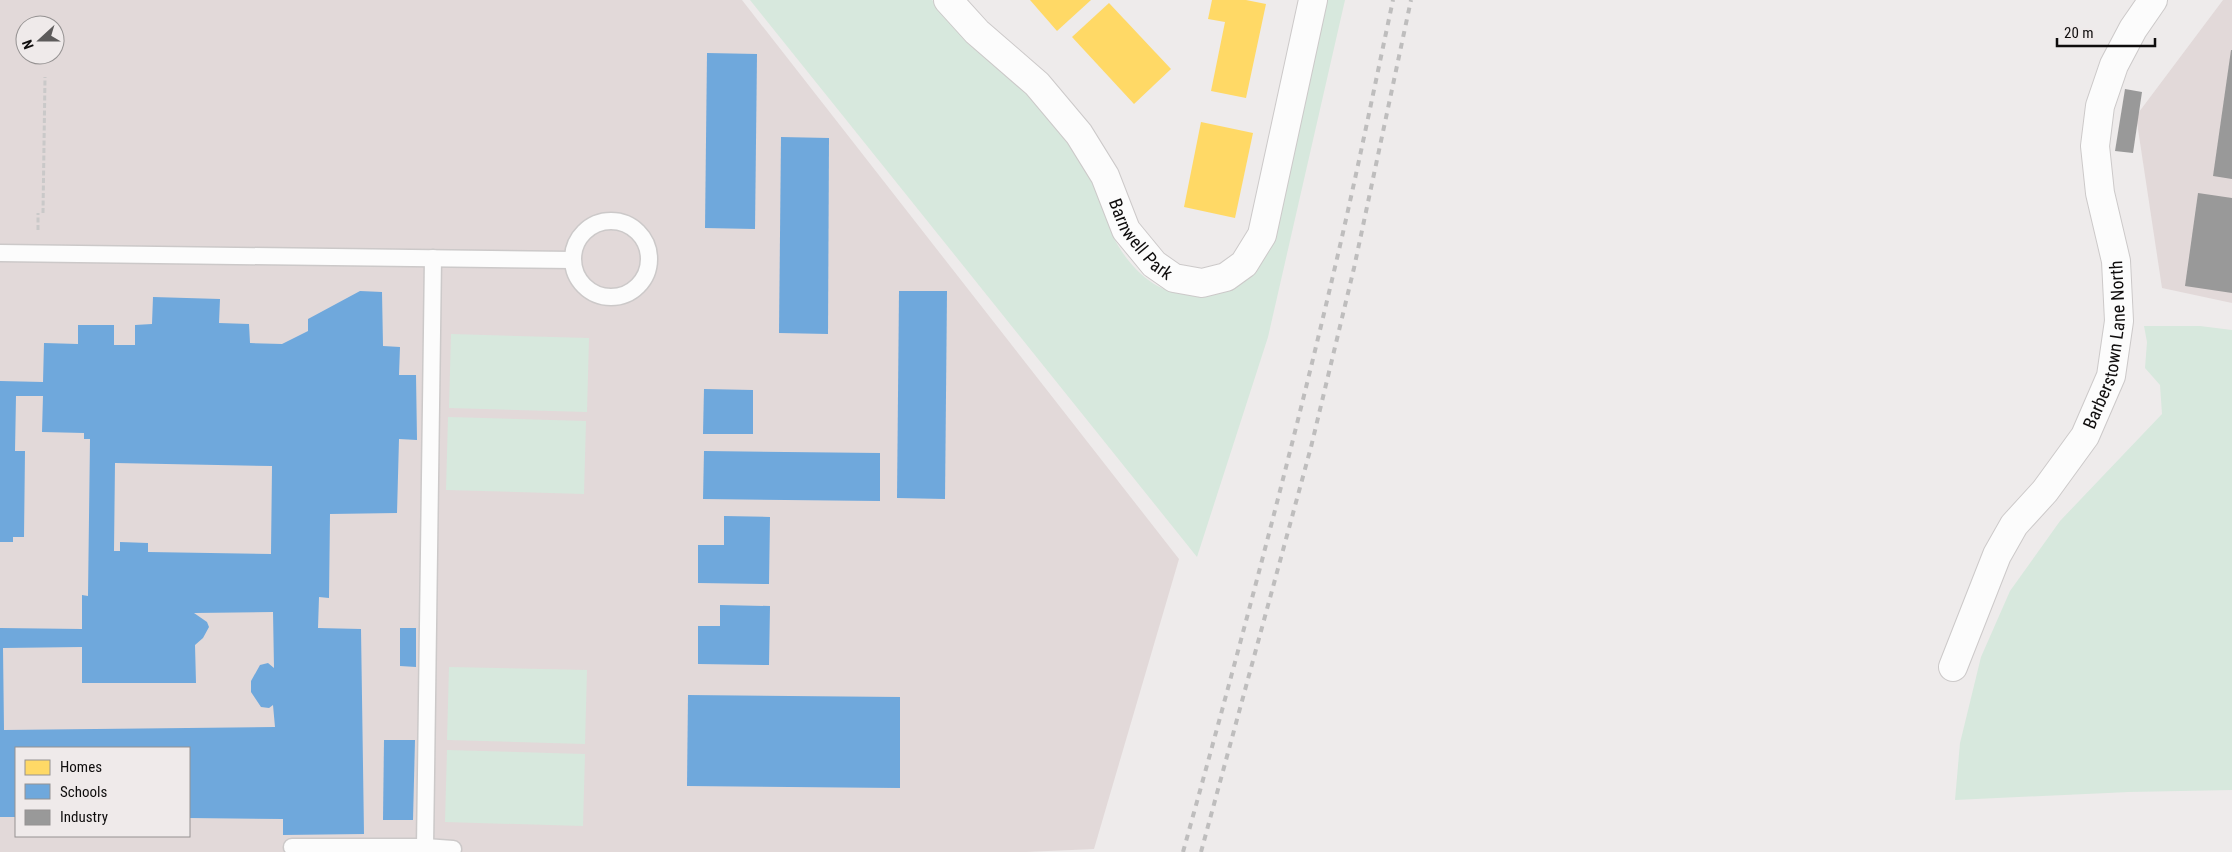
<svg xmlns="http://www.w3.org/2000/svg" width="2232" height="852" viewBox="0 0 2232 852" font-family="'Roboto Condensed',sans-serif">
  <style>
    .built { fill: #e2d9d9; fill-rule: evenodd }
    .green { fill: #d7e8dd }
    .homes { fill: #ffd966 }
    .schools { fill: #6fa8dc; fill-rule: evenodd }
    .industry { fill: #999 }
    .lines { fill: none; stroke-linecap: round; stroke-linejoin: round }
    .service-casing { stroke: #ccc9c9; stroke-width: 19 }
    .minor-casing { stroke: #ccc9c9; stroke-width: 30 }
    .path { stroke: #cac9c9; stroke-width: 3; stroke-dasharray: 5 2.5; stroke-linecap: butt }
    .service { stroke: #fcfcfc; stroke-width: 16 }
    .minor { stroke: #fcfcfc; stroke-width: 28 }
    .rail { stroke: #bebdbd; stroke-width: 4; stroke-dasharray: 6 6; stroke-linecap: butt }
    .labels { text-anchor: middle; stroke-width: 5; stroke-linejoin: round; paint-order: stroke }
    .street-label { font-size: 18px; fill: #0f0d0d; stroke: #efeaea }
  </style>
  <rect width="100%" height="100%" fill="#eeebeb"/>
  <!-- built -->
  <g class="built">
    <path d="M 0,0 L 742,0 L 1179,559 L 1094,849 L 1026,852 L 0,852 ZM 25,25 L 55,25 L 55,55 L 25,55 ZM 16,748 L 189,748 L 189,836 L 16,836 Z"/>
    <path d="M 2223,0 L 2232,0 L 2232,303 L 2162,288 L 2136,116 Z"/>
  </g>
  <!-- green -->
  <g class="green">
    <path d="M 750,0 L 932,0 C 973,46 1023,84 1061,132 C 1077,153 1092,176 1102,200 C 1107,212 1108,225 1113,236 C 1132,275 1171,308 1216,289 C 1251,274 1259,272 1275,237 L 1325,0 L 1345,0 L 1268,337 L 1197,557 Z"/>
    <path d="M 2144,326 L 2200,326 L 2232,330 L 2232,790 L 2129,792 L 1955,800 L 1960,743 L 1981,657 L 2010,591 L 2060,521 L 2162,414 L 2160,385 L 2145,368 L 2147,342 Z"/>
    <path d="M 451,334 L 589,338 L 587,412 L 449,408 Z"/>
    <path d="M 448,417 L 586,421 L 584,494 L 446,490 Z"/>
    <path d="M 449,667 L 587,670 L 585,744 L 447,740 Z"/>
    <path d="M 447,750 L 585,754 L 583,826 L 445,822 Z"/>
  </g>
  <!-- homes -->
  <g class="homes">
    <path d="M 1030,0 L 1091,0 L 1057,31 Z"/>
    <path d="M 1212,0 L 1246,0 L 1266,4 L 1246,98 L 1211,91 L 1225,22 L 1208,19 Z"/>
    <path d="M 1109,3 L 1171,69 L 1134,104 L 1072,37 Z"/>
    <path d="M 1201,122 L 1253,133 L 1235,218 L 1184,207 Z"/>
  </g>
  <!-- schools -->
  <g class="schools">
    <path d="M 707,53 L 757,54 L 755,229 L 705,228 Z"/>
    <path d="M 781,137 L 829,138 L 828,334 L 779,333 Z"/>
    <path d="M 360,291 L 382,292 L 383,346 L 400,347 L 399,375 L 416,375 L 417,440 L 399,439 L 397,513 L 330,514 L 329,598 L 319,597 L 318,628 L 361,629 L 364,834 L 283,835 L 283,819 L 189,818 L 189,748 L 16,748 L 16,817 L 0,817 L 0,628 L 82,629 L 82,595 L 88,596 L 90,439 L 84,439 L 84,433 L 42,432 L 43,396 L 16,396 L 15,451 L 25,451 L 24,537 L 13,537 L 13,542 L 0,542 L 0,381 L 43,382 L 44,343 L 78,344 L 78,325 L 114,325 L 114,345 L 135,345 L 135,325 L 152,324 L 153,297 L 220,299 L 219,323 L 249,324 L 250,343 L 282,344 L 308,331 L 308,319 ZM 115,463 L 272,466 L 271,554 L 148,552 L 148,543 L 120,542 L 120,551 L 114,551 ZM 273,612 L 274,668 L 268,663 L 260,665 L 251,681 L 251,692 L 261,707 L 269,708 L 273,705 L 275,727 L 4,730 L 3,648 L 82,647 L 82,683 L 196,683 L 195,645 L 203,638 L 209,627 L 207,622 L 194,613 Z"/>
    <path d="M 899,291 L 947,291 L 945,499 L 897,498 Z"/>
    <path d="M 704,389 L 753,390 L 753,434 L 703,434 Z"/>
    <path d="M 704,451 L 880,453 L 880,501 L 703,499 Z"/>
    <path d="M 724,516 L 770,517 L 769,584 L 698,583 L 698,545 L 724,545 Z"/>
    <path d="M 720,605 L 770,606 L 769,665 L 698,664 L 698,626 L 720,626 Z"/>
    <path d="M 400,628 L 416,628 L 416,667 L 400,666 Z"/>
    <path d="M 688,695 L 900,697 L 900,788 L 687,786 Z"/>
    <path d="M 384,740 L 415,740 L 413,820 L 383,820 Z"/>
  </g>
  <!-- industry -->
  <g class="industry">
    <path d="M 2231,50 L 2232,50 L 2232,179 L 2213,176 Z"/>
    <path d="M 2125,89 L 2142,92 L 2133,153 L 2115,151 Z"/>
    <path d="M 2198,193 L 2232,198 L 2232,293 L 2185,286 Z"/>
  </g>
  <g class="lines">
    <defs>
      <g id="service">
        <circle cx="611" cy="259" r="38"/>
        <path d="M 0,253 L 572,260"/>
        <path d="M 292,847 L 425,847 L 453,849"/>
        <path d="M 425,847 L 433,258"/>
      </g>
      <g id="minor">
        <path id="s1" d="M 948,0 L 977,32 L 1037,84 L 1079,134 L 1105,176 L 1126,230 L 1154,264 L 1174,278 L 1202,283 L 1226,277 L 1244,264 L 1262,235 L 1313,0"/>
        <path id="s2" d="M 1953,667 L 1997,555 L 2014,525 L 2045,491 L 2085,436 L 2111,376 L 2119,321 L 2116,261 L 2100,193 L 2095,146 L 2100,106 L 2114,65 L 2133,29 L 2153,0"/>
      </g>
    </defs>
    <!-- service casing -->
    <use href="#service" class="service-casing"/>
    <!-- minor casing -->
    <use href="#minor" class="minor-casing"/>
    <!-- path -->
    <g class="path">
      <path d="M 43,213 L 45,77"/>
      <path d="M 38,230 L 38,213"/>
    </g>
    <!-- service -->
    <use href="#service" class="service"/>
    <!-- minor -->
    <use href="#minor" class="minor"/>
    <!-- rail -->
    <g class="rail">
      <path d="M 1183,852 C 1237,658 1289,463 1335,267 C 1356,178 1374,89 1393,0"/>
      <path d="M 1201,852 L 1311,447 L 1354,268 L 1411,0"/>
    </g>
  </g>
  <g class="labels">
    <!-- street labels -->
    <g class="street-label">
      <text dy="6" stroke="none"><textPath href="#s1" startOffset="311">Barnwell Park</textPath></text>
      <text dy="6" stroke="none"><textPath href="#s2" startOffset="364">Barberstown Lane North</textPath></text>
    </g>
  </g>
  <!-- legend -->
  <rect x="15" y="747" width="175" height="90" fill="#efeaea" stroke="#959292"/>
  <rect x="25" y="760" width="25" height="15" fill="#ffd966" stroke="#959292"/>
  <text x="60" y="772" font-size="15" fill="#0f0d0d">Homes</text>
  <rect x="25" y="784" width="25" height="15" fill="#6fa8dc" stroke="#959292"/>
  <text x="60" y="797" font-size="15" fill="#0f0d0d">Schools</text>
  <rect x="25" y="810" width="25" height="15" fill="#999999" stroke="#959292"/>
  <text x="60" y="822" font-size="15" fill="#0f0d0d">Industry</text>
  <!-- north arrow -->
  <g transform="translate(40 40) rotate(249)"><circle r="24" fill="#efeaea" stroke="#959292"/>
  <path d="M0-4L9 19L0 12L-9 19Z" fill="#5d5b5b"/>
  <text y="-8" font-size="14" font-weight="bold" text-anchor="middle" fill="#0f0d0d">N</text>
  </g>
  <!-- scale -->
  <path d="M2057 38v8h98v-8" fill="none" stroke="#0f0d0d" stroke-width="2.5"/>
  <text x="2064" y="38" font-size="15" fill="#0f0d0d" stroke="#efeaea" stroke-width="4" paint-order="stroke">20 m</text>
</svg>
